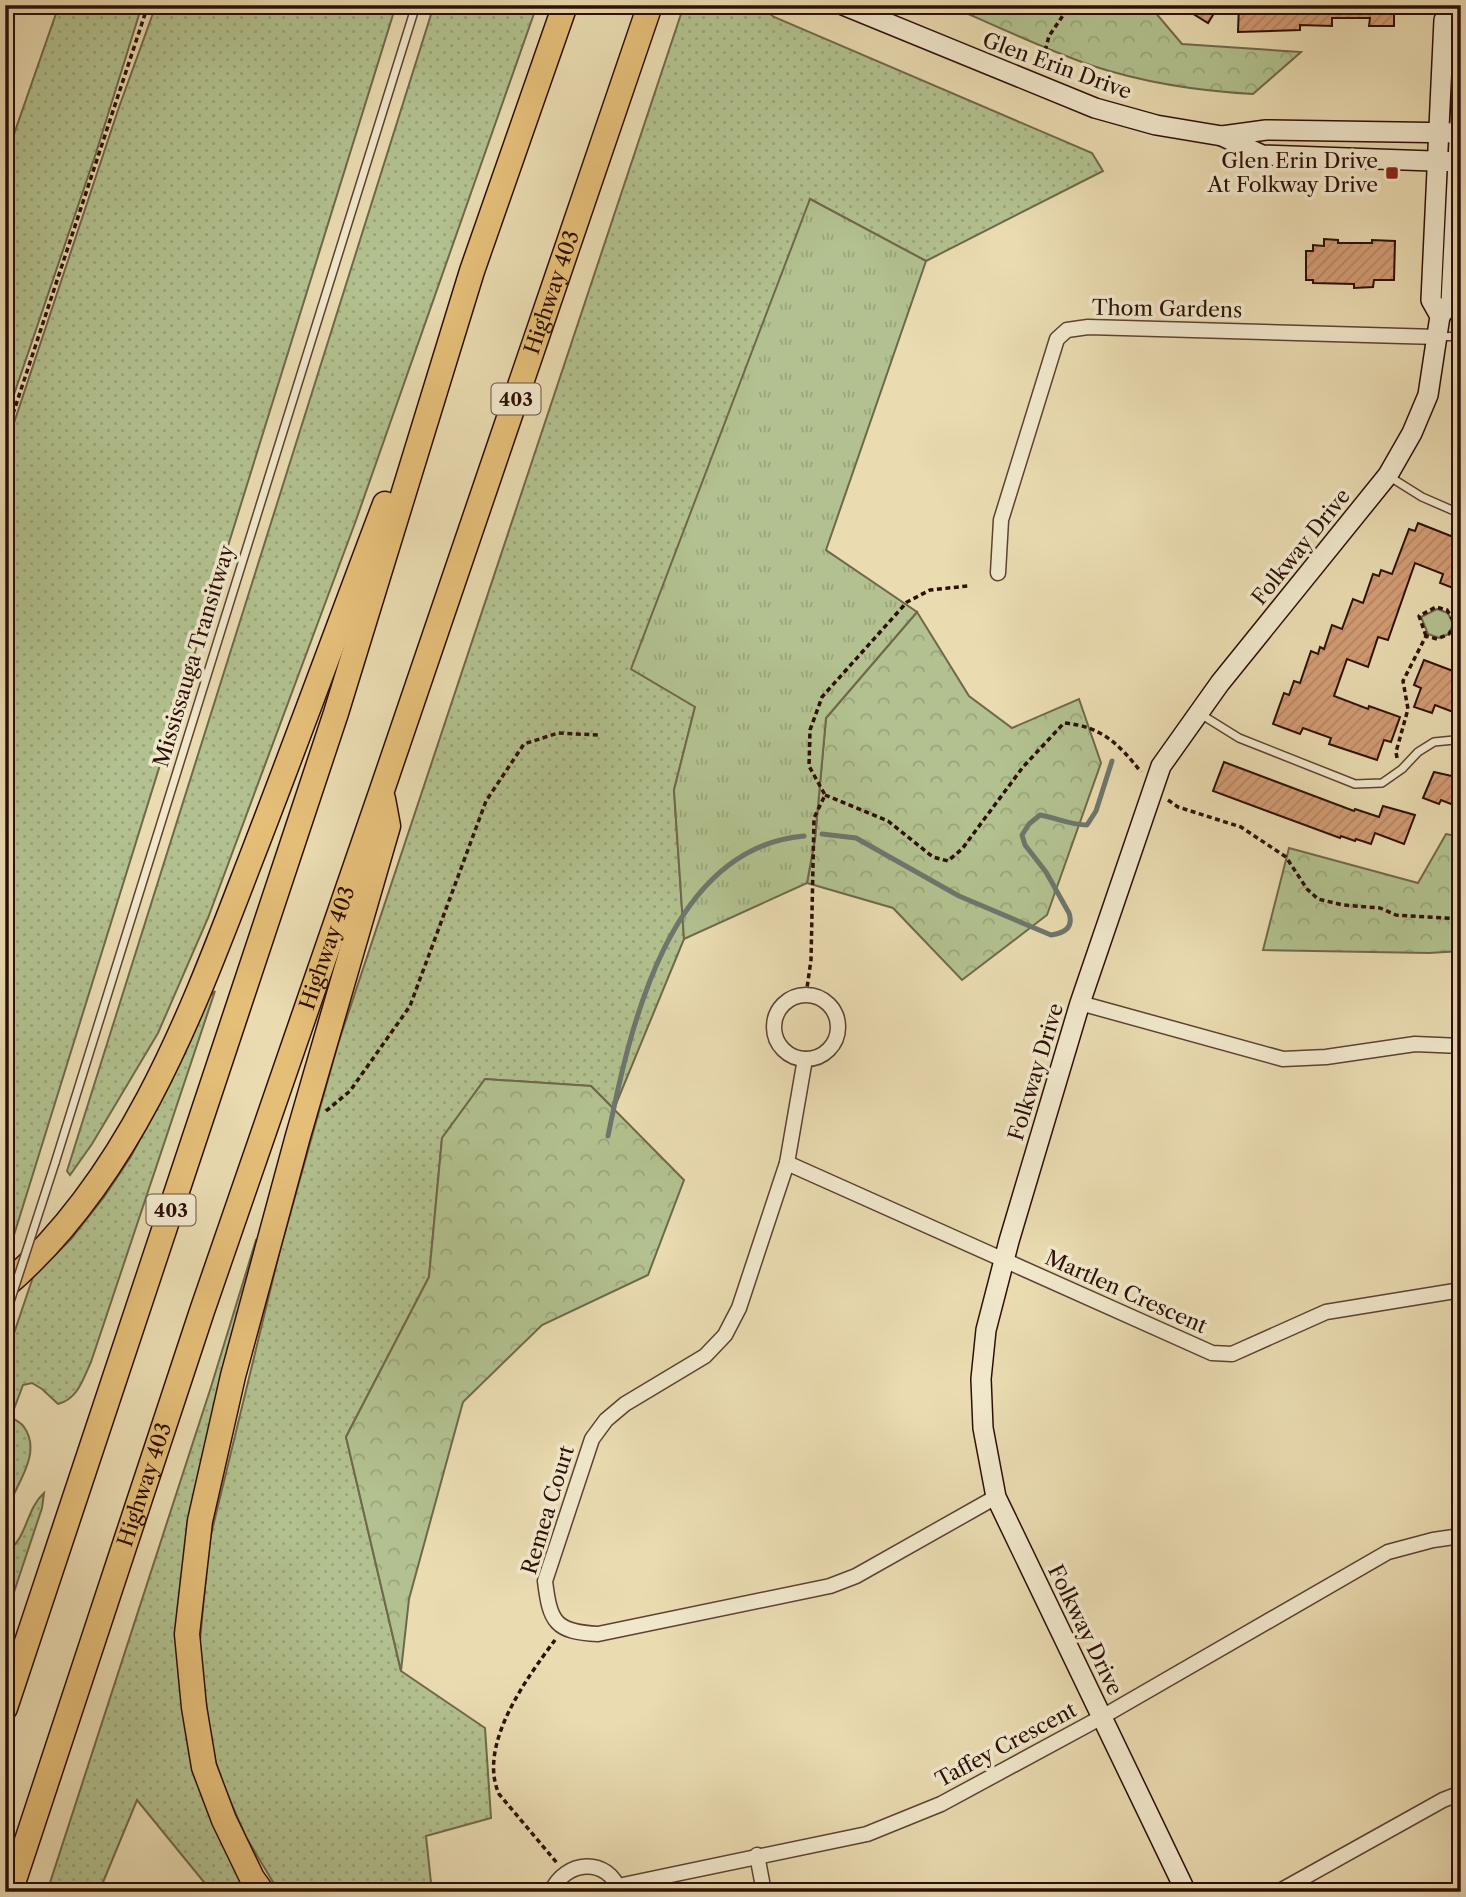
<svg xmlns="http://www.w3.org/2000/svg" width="1466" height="1897" viewBox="0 0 1466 1897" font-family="'Libre Caslon Text',serif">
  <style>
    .grass { fill: url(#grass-dots); stroke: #70684a; stroke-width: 2 }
    .forest { fill: url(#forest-crowns); stroke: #70684a; stroke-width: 2 }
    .park { fill: url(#park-tufts); stroke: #70684a; stroke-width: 2 }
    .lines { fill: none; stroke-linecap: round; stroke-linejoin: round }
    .stream { stroke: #6e766d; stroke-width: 5 }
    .building { fill: url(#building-hatch); stroke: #2d0f05; stroke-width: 2 }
    .lane-casing { stroke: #5c4230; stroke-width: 10 }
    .street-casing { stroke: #5c4230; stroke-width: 17 }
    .secondary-casing { stroke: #2d0f05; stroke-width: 22 }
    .highway-casing { stroke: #2d0f05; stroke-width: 27 }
    .path { stroke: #2d0f05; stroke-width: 3.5; stroke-dasharray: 5 3.5; stroke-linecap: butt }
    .lane { stroke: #f1e8cc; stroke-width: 7 }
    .street { stroke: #f1e8cc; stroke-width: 14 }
    .secondary { stroke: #f1e8cc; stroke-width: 19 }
    .highway { stroke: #e5be78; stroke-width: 24 }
    .lane-bridge-casing { stroke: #5c4230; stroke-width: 10; stroke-linecap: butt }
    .lane-bridge { stroke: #f1e8cc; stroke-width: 7 }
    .poi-dot { fill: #8f2418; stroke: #f1e8cc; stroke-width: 2.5 }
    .labels { text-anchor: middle; stroke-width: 7; stroke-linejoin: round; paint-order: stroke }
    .shield { fill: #f1e8cc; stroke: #685041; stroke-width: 2 }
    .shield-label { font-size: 19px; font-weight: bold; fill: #2d0f05 }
    .street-label { font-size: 21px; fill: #2d0f05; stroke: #f1e8cc }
    .poi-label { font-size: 21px; fill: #2d0f05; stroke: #f1e8cc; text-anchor: end }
  </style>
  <defs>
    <pattern id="grass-dots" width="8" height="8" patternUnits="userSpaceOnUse" patternTransform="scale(1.75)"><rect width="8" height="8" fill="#b2c18f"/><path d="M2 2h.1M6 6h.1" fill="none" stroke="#99a57a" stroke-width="1.8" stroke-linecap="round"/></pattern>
    <pattern id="forest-crowns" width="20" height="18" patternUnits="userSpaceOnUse" patternTransform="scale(1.75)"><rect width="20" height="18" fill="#b2c18f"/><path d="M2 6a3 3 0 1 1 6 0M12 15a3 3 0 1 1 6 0" fill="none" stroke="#99a57a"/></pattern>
    <pattern id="park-tufts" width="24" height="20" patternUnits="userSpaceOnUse" patternTransform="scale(1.75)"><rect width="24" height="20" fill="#b2c18f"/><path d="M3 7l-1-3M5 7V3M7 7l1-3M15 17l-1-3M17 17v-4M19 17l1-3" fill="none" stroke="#99a57a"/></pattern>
    <pattern id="building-hatch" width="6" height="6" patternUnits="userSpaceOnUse" patternTransform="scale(1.75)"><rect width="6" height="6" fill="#d39c74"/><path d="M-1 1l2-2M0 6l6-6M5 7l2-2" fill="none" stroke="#b58563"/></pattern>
  </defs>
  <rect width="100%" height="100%" fill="#eadbb1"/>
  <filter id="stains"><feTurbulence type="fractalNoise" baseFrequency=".00286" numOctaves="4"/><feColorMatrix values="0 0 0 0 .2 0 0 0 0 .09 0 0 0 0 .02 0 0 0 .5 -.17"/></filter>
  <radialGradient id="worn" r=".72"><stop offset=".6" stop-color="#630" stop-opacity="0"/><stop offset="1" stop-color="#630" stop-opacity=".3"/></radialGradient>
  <!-- grass -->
  <g class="grass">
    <path d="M 59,5 L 142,5 L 96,153 L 5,421 L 5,160 Z"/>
    <path d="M 156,5 L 276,5 L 281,9 L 296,7 L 296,5 L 396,5 L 14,1235 L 5,1244 L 5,450 L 118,110 Z"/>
    <path d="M 434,5 L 537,5 L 355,523 L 208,918 L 158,1033 L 92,1144 L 70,1175 L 67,1171 Z"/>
    <path d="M 684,5 L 758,5 L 774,17 L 1092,153 L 1103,171 L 926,261 L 810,199 L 695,707 L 674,790 L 684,939 L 614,1109 L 591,1086 L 485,1079 L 442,1138 L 429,1277 L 346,1437 L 401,1671 L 485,1728 L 491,1818 L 426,1836 L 432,1892 L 279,1892 L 246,1837 L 225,1789 L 212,1751 L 199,1652 L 209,1543 L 280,1250 L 338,1044 Z"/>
    <path d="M 215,991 L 91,1362 C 83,1379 78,1399 58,1404 L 42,1389 L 32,1383 L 23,1385 L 11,1417 C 15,1420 22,1423 24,1427 C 42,1452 18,1482 9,1505 L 5,1504 L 5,1360 L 33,1277 L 71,1239 L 104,1197 L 130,1158 L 161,1101 L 209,997 Z"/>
    <path d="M 256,1240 L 261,1241 L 178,1642 L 250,1892 L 212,1892 L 137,1800 L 99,1892 L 47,1892 L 211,1387 Z"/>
    <path d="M 44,1493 L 42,1508 L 5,1619 L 5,1553 C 28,1539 25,1510 44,1493 Z"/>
  </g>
  <!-- forest -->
  <g class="forest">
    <path d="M 948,5 L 1149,5 L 1182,44 L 1301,52 L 1253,94 C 1199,91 1145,83 1093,66 C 1044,49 996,26 948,5 Z"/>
    <path d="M 917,612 L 969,696 L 1012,728 L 1079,699 L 1101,763 L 1047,915 L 962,980 L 893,908 L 807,883 L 815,839 L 826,718 Z"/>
    <path d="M 1446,834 L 1461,837 L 1461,951 L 1429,953 L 1263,950 L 1289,848 L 1418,883 Z"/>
    <path d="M 485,1079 L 591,1086 L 684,1180 L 648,1275 L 542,1325 L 463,1402 L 409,1599 L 401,1671 L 346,1437 L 429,1277 L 442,1138 Z"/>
  </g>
  <!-- park -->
  <g class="park">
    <path d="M 810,199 L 926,261 L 826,550 L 917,612 L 826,718 L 815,839 L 807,883 L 684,939 L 674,790 L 695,707 L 631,669 Z"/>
    <path d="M 1437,609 L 1448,613 L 1453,624 L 1449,634 L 1439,638 L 1428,634 L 1421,617 Z"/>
  </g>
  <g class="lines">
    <!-- stream -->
    <g class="stream">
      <path d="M 822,834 L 856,838 L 959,896 L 1051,935 C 1064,933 1074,928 1069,913 L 1046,872 L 1025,845 L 1022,835 L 1029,824 L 1040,815 C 1057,818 1070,825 1087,825 L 1096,811 L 1112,761"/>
      <path d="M 608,1136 C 630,1027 669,848 804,836"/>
    </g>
  </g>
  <!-- building -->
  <g class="building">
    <path d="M 1179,5 L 1219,5 L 1208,23 Z"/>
    <path d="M 1239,5 L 1394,5 L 1394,26 L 1369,26 L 1370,18 L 1332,18 L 1332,26 L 1300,25 L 1300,30 L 1238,32 Z"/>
    <path d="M 1324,239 L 1338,240 L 1338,243 L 1372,243 L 1372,240 L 1395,241 L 1394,280 L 1374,280 L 1373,287 L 1354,288 L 1354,284 L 1313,283 L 1313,280 L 1306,280 L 1306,251 L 1313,251 L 1313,245 L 1324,246 Z"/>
    <path d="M 1418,523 L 1461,540 L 1461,591 L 1440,583 L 1443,574 L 1415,563 L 1388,640 L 1378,637 L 1368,667 L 1347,659 L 1334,696 L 1368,709 L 1369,706 L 1400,717 L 1391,742 L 1384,740 L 1377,760 L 1329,744 L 1331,738 L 1303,728 L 1300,734 L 1273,724 L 1284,693 L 1289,695 L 1294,681 L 1300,683 L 1311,651 L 1318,654 L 1320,647 L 1324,649 L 1332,625 L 1342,629 L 1353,599 L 1363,603 L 1373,574 L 1379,576 L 1381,570 L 1392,574 L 1409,529 L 1415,531 Z"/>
    <path d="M 1424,660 L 1461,674 L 1461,715 L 1435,705 L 1432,713 L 1414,707 L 1421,688 L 1414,685 Z"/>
    <path d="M 1224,762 L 1354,811 L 1355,809 L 1379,817 L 1383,806 L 1415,815 L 1404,844 L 1375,833 L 1371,844 L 1356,839 L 1355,841 L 1341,836 L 1340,838 L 1213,791 Z"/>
    <path d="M 1434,772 L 1461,778 L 1461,803 L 1457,802 L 1456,806 L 1441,800 L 1439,804 L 1423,798 Z"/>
  </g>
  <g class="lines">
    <defs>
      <g id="lane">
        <path d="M 1438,337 L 1461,336"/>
        <path d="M 1390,477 L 1422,497 L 1461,514"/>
        <path d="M 1202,715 L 1239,738 L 1355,784 L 1382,783 L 1402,769 L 1418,752 L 1434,742 L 1454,740 L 1461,742"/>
        <path d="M 55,1163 L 416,5"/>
      </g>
      <g id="street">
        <path d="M 998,573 L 1001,520 L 1057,339 L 1067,330 L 1088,327 L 1438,337"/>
        <circle cx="806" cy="1027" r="32"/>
        <path d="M 1080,1003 L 1283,1059 L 1326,1057 L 1415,1044 L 1461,1046"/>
        <path d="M 805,1059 L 787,1163 L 739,1308 L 725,1335 L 705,1356 L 625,1404 L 606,1420 L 592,1439 L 545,1581 C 550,1622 555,1632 598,1634 L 830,1586 L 856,1576 L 996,1497"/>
        <path d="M 787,1163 L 1212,1353 L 1232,1354 L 1326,1312 L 1461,1290"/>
        <path d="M 757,1855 L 764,1892"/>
        <path d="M 618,1886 L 867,1834 L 941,1804 L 1102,1717 L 1388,1552 L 1433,1540 L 1461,1536"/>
        <path d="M 551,1892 C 565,1860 608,1856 620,1892"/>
        <path d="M 1278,1892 L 1443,1800 L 1461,1793"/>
      </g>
      <g id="secondary">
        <path d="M 843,5 L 1095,108 L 1156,125 L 1222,136 L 1262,155 L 1461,162"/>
        <path d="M 1222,136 L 1266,130 L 1461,133"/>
        <path d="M 1440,316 L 1451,302 L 1461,102"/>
        <path d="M 1186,1892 L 996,1497 L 983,1428 L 981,1379 L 986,1330 L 1009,1241 L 1080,1003 L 1161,766 L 1220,683 L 1388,475 L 1412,433 L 1428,395 L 1440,316 L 1431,300 L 1444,20 L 1453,7"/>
      </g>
      <g id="highway">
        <path d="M 5,1286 C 135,1174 194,1006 254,851 C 299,735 341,620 385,504"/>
        <path d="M 5,1708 L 336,713 L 472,271 L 565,5"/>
        <path id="s1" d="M 10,1892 L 202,1311 L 381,793 L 650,5"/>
        <path d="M 262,1892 L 252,1878 L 224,1820 L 204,1767 L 194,1707 L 187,1634 L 200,1521 L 233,1376 L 298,1136 L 388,826 L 383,799"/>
      </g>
    </defs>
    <!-- lane casing -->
    <use href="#lane" class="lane-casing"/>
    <!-- street casing -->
    <use href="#street" class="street-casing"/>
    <!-- secondary casing -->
    <use href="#secondary" class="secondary-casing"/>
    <!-- highway casing -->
    <use href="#highway" class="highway-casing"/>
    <!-- path -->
    <g class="path">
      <path d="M 1041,67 L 1049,36 L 1066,11 L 1067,5"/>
      <path d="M 5,438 L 148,5"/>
      <path d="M 1426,636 L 1419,616 L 1436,607 L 1447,610 L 1455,623"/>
      <path d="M 1397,758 L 1396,752 L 1408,709 L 1403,681 L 1426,636 L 1437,639 L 1449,634 L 1455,623 L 1461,622"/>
      <path d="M 825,795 L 888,821 L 933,857 L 948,861 L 962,849 L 1023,767 L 1064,723 C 1101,726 1119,744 1141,772"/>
      <path d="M 1168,800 L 1178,807 L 1241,827 L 1286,857 L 1307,889 L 1318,899 L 1343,905 L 1380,908 L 1396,915 L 1461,919"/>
      <path d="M 806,995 L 811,960 L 814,818 L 825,795 L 809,766 L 810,730 L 822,697 L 907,602 L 930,590 L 968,586"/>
      <path d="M 326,1111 L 350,1091 L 410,1006 L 486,801 L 524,744 L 558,733 L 598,735"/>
      <path d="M 555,1640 C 527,1678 477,1745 499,1794 L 557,1863"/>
    </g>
    <!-- lane -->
    <use href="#lane" class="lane"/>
    <!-- street -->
    <use href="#street" class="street"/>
    <!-- secondary -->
    <use href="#secondary" class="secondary"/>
    <!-- highway -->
    <use href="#highway" class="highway"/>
    <defs>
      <path id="lane-bridge" d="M 5,1317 L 55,1163"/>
    </defs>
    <!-- lane-bridge casing -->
    <use href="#lane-bridge" class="lane-bridge-casing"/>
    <!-- lane-bridge -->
    <use href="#lane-bridge" class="lane-bridge"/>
  </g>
  <!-- markers -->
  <rect class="poi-dot" x="1385" y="166" width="14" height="14" rx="3.5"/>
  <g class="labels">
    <!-- shield labels -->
    <g class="shield">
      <rect x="491.5" y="383.5" width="49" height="31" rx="5"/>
      <rect x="146.5" y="1194.5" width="49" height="31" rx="5"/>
    </g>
    <g class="shield-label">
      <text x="516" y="406">403</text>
      <text x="171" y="1217">403</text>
    </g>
    <!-- street labels -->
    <g class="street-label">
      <text transform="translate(1057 66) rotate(20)" y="7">Glen Erin Drive</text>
      <text dy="7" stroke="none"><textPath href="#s1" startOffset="1689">Highway 403</textPath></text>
      <text transform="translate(1167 309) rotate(1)" y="7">Thom Gardens</text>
      <text transform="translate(1301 547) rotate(-51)" y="7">Folkway Drive</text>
      <text transform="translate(194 656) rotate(-73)" y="7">Mississauga Transitway</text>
      <text dy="7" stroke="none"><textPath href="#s1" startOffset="996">Highway 403</textPath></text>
      <text transform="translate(1036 1072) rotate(-73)" y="7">Folkway Drive</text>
      <text transform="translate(1126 1292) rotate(24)" y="7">Martlen Crescent</text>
      <text dy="7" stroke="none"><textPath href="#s1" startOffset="429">Highway 403</textPath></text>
      <text transform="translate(548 1510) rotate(-73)" y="7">Remea Court</text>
      <text transform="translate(1085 1630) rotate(64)" y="7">Folkway Drive</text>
      <text transform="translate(1006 1745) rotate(-28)" y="7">Taffey Crescent</text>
    </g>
    <!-- poi labels -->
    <g class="poi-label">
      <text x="1378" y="168">Glen Erin Drive<tspan x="1378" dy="24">At Folkway Drive</tspan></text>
    </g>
  </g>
  <!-- margin -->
  <rect width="1466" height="1897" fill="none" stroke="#eadbb1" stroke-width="28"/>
  <rect x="7" y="7" width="1452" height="1883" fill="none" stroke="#2d0f05" stroke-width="3.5"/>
  <rect x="14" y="14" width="1438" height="1869" fill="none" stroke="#2d0f05" stroke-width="2"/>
  <rect width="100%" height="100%" filter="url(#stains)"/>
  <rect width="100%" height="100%" fill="url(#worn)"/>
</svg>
